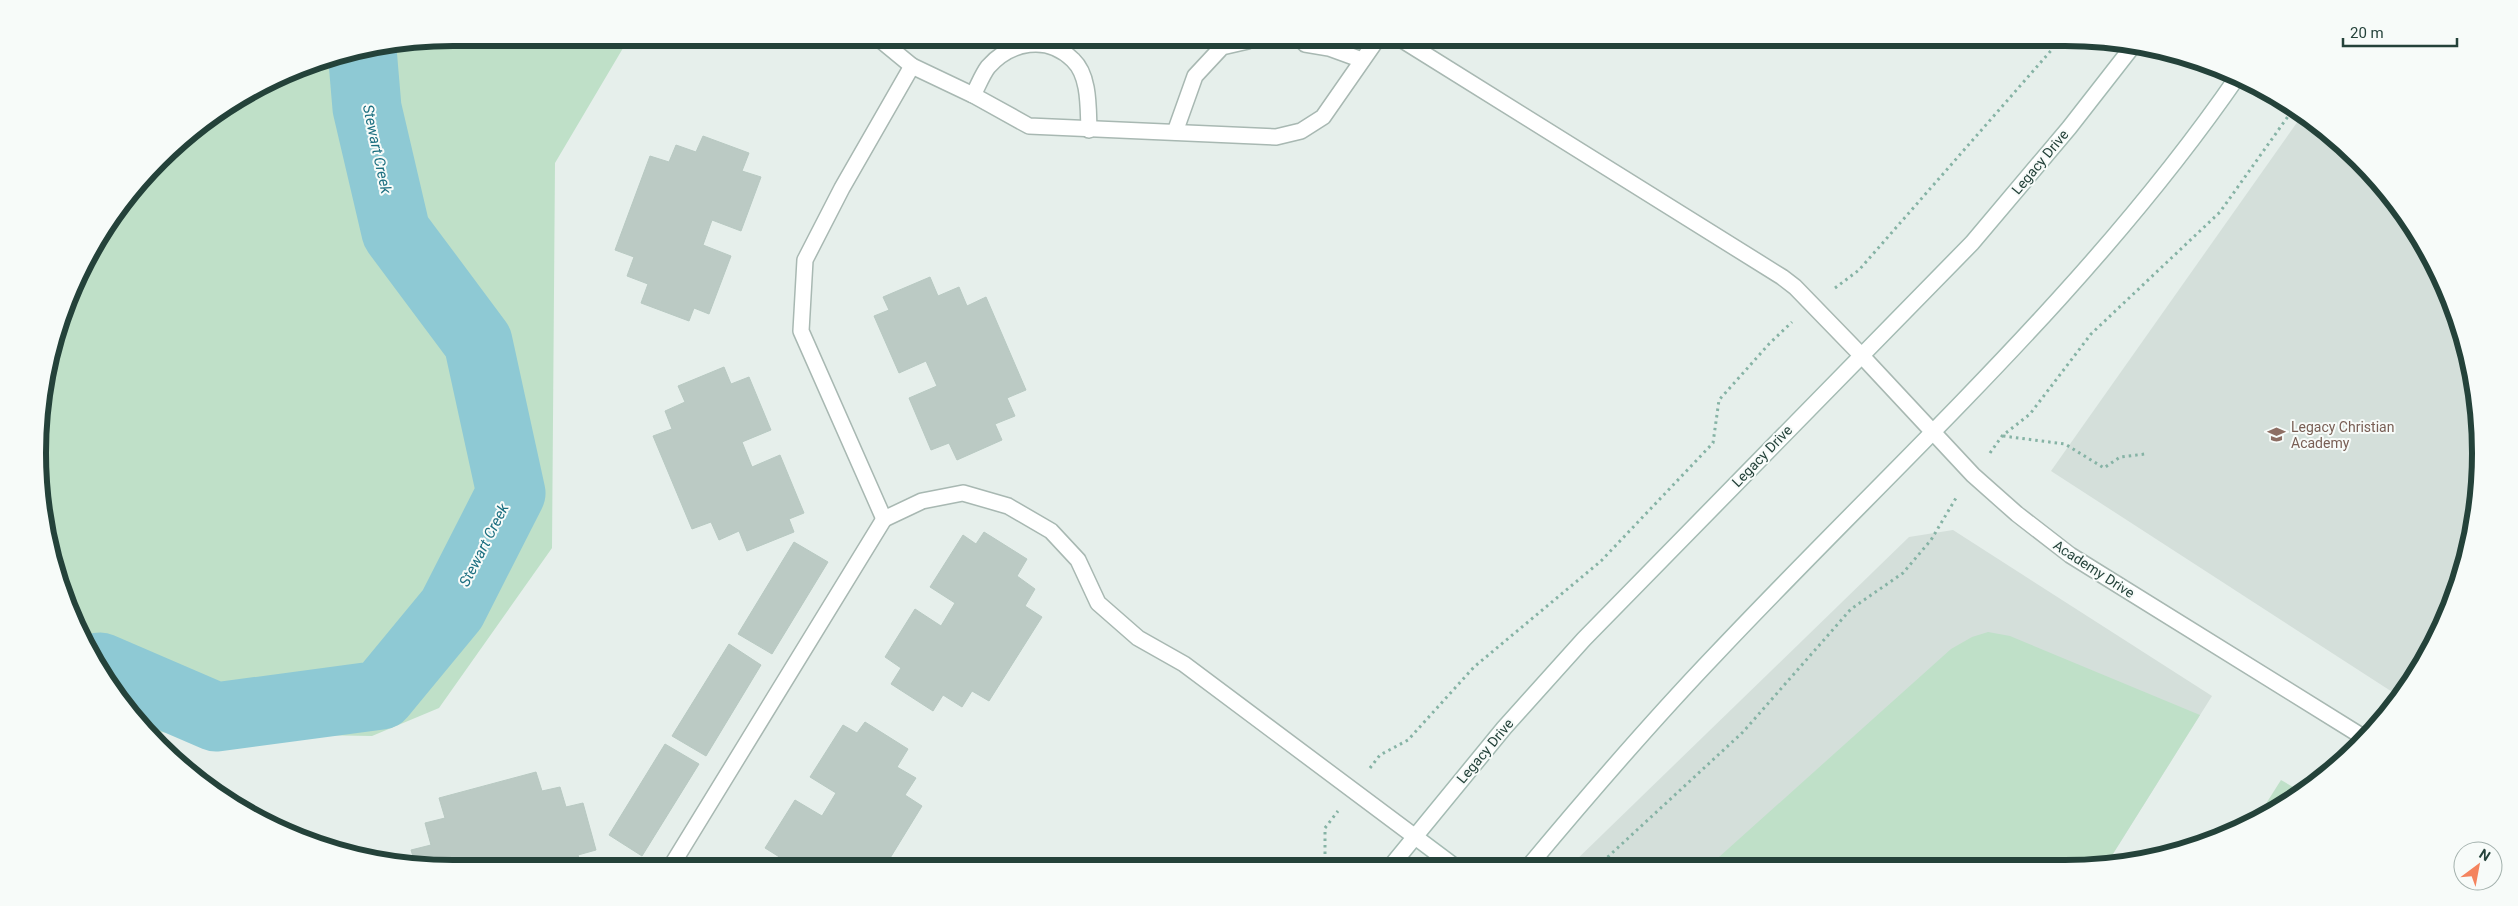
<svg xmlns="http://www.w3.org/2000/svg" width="2518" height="906" viewBox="0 0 2518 906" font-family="Roboto,sans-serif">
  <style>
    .built { fill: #d4dfda }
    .green { fill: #bfe0c8 }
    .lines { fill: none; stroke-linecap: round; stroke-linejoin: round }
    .river { stroke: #8ec9d4; stroke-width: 69 }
    .building { fill: #bbcac4; stroke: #b8c9c2 }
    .lane-casing { stroke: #a8b8b2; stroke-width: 18 }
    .street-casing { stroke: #a8b8b2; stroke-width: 18 }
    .secondary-casing { stroke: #a4bbb3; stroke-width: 18 }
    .path { stroke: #86b3a5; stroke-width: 3; stroke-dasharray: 2.5 4; stroke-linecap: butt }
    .lane { stroke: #fff; stroke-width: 15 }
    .street { stroke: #fff; stroke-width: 15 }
    .secondary { stroke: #fff; stroke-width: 15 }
    .labels { text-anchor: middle; stroke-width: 4; stroke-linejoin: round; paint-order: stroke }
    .street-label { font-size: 14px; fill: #24423a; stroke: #f7fbf9 }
    .education-label { font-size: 14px; fill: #785e54; stroke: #f7fbf9; text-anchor: start }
    .water-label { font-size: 15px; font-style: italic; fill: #1c6f80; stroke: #f7fbf9 }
    .rim { fill: none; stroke: #24423a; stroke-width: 6 }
  </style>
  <rect width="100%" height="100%" fill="#e6efeb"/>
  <!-- built -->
  <g class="built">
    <path d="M 2303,114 L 2318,123 L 2377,179 L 2425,245 L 2458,319 L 2477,398 L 2480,480 L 2466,560 L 2425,661 L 2397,695 L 2051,471 Z"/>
    <path d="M 1953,530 L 2212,696 L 2106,865 L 1570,866 L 1909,537 Z"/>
  </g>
  <!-- green -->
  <g class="green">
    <path d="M 453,38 L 629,38 L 555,163 L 552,548 L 439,708 L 372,736 L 147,732 L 108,684 L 52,560 L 38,480 L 41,399 L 80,269 L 123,200 L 179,141 L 294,69 L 372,45 Z"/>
    <path d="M 1988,632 L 2010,636 L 2200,715 L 2106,865 L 1709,866 L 1951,649 L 1972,637 Z"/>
    <path d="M 2281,780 L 2300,791 L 2255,821 Z"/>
  </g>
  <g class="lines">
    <!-- river -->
    <path class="river" d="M 100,667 L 216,717 L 381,695 L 452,609 L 511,493 L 478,342 L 396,232 L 367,108 L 362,49"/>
  </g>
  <!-- building -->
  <g class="building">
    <path d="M 703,136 L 749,153 L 742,171 L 761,177 L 741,231 L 712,220 L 703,245 L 731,256 L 709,314 L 694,308 L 689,321 L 641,303 L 648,284 L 627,276 L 634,257 L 615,250 L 650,156 L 669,162 L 676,145 L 696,152 Z"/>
    <path d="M 930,277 L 938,296 L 959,287 L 967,306 L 986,297 L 1026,390 L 1007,398 L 1015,416 L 995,424 L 1002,440 L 957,460 L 949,443 L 931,450 L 909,398 L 937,386 L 926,361 L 899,373 L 874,316 L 889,310 L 883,297 Z"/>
    <path d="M 724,367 L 731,384 L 749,377 L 771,430 L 742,442 L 752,467 L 780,455 L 804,513 L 789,519 L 794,532 L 747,551 L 739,531 L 719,540 L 711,522 L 692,529 L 653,436 L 672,429 L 665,411 L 685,402 L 678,386 Z"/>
    <path d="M 984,532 L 1027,559 L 1017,576 L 1035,589 L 1025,606 L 1042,617 L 989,701 L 972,691 L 962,707 L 943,695 L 933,711 L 891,684 L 901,668 L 885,657 L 915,609 L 941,626 L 955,603 L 930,587 L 963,535 L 976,544 Z"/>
    <path d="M 794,542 L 828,562 L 772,654 L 738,634 Z"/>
    <path d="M 729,644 L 761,665 L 706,756 L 672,736 Z"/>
    <path d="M 865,722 L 908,749 L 897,767 L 916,778 L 905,795 L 922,806 L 884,868 L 775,868 L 781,858 L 765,848 L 795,800 L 822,816 L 836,793 L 810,777 L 843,725 L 857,733 Z"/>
    <path d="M 665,744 L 699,764 L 642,856 L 609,835 Z"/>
    <path d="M 536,772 L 542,791 L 560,787 L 566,807 L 583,803 L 596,850 L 578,855 L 582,868 L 523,868 L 520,859 L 495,866 L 495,868 L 453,868 L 415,863 L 411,850 L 431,845 L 425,823 L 445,818 L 439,798 Z"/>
  </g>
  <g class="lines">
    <defs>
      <g id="lane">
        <path d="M 878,38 L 912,66"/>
        <path d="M 1378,38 L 1323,117 L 1301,131 L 1276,137 L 1029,126 L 973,95 L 912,66 L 842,188 L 805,260 L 801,331 L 884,519 L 922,501 L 963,493 L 1008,506 L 1051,531 L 1078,560 L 1098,603 L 1138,638 L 1184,664 L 1414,836"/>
        <path d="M 1399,38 L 1782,277 L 1795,287 L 1862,356"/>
        <path d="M 1305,44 L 1329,48 L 1362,60"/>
        <path d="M 973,95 C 978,86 982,75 988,67 C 1010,42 1047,34 1073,60 C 1090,76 1088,109 1089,130"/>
        <path d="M 1175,132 L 1195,76 L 1222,47 L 1248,41"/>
        <path d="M 670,868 L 884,519"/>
      </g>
      <path id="street" d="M 1862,356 L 1973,475 L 2017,514 L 2070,555 L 2363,737"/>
      <g id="secondary">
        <path d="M 1414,836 L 1454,866"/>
        <path d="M 1391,866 L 1504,728 L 1584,639 L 1972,243 L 2069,128 L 2133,46"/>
        <path d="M 1529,866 C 1589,794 1651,722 1716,654 C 1894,465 2090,291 2238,76"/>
      </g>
    </defs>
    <!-- lane casing -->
    <use href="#lane" class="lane-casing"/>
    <!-- street casing -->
    <use href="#street" class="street-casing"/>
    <!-- secondary casing -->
    <use href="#secondary" class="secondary-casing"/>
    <!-- path -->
    <g class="path">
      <path d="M 1835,288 L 1859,270 L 2055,46 L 2066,38"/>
      <path d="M 2003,436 L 2065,444 L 2104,468 L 2120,457 L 2145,454"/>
      <path d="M 1990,453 L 2002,436 L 2030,414 L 2091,334 L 2220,212 L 2294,108"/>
      <path d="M 1370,768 L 1380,755 L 1408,740 L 1474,667 L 1601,561 L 1713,443 L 1719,400 L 1769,344 L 1792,322"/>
      <path d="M 1598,866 L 1743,732 L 1851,609 L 1903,573 L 1931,540 L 1956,498"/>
      <path d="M 1325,867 L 1325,828 L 1338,811"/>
    </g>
    <!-- lane -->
    <use href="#lane" class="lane"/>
    <!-- street -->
    <use href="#street" class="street"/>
    <!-- secondary -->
    <use href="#secondary" class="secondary"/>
  </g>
  <!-- icons -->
  <defs>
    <symbol id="school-bare" viewBox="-9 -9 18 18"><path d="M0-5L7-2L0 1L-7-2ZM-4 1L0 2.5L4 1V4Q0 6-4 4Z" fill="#8d6e63" stroke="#f7fbf9" stroke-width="2.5" paint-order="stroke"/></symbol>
  </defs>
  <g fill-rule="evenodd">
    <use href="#school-bare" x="2264" y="422" width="25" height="25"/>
  </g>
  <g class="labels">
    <!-- street labels -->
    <g class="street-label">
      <text transform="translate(2040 162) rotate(-50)" y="5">Legacy Drive</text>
      <text transform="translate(1762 456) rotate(-46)" y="5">Legacy Drive</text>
      <text transform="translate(2094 569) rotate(33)" y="5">Academy Drive</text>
      <text transform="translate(1485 751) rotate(-50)" y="5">Legacy Drive</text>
    </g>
    <!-- education labels -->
    <g class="education-label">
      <text x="2291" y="432">Legacy Christian<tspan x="2291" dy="16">Academy</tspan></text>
    </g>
    <!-- water labels -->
    <g class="water-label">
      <text transform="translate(377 149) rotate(78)" y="5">Stewart Creek</text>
      <text transform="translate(484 545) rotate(-63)" y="5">Stewart Creek</text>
    </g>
  </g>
  <!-- crop -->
  <path d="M0 0H2518V906H0ZM453 46H2065A407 407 0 0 1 2472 453V453A407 407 0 0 1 2065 860H453A407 407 0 0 1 46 453V453A407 407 0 0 1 453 46Z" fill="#f7fbf9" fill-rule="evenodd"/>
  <path class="rim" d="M453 46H2065A407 407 0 0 1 2472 453V453A407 407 0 0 1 2065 860H453A407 407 0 0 1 46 453V453A407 407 0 0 1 453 46Z"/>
  <!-- north arrow -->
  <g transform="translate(2478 866) rotate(32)"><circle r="24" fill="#f7fbf9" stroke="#a3b1ad"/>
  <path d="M0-4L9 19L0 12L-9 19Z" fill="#f4845f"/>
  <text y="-8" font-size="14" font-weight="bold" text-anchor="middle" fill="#24423a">N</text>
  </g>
  <!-- scale -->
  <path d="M2343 38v8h114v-8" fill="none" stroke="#24423a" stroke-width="2.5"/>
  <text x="2350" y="38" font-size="15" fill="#24423a" stroke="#f7fbf9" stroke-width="4" paint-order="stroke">20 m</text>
</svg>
